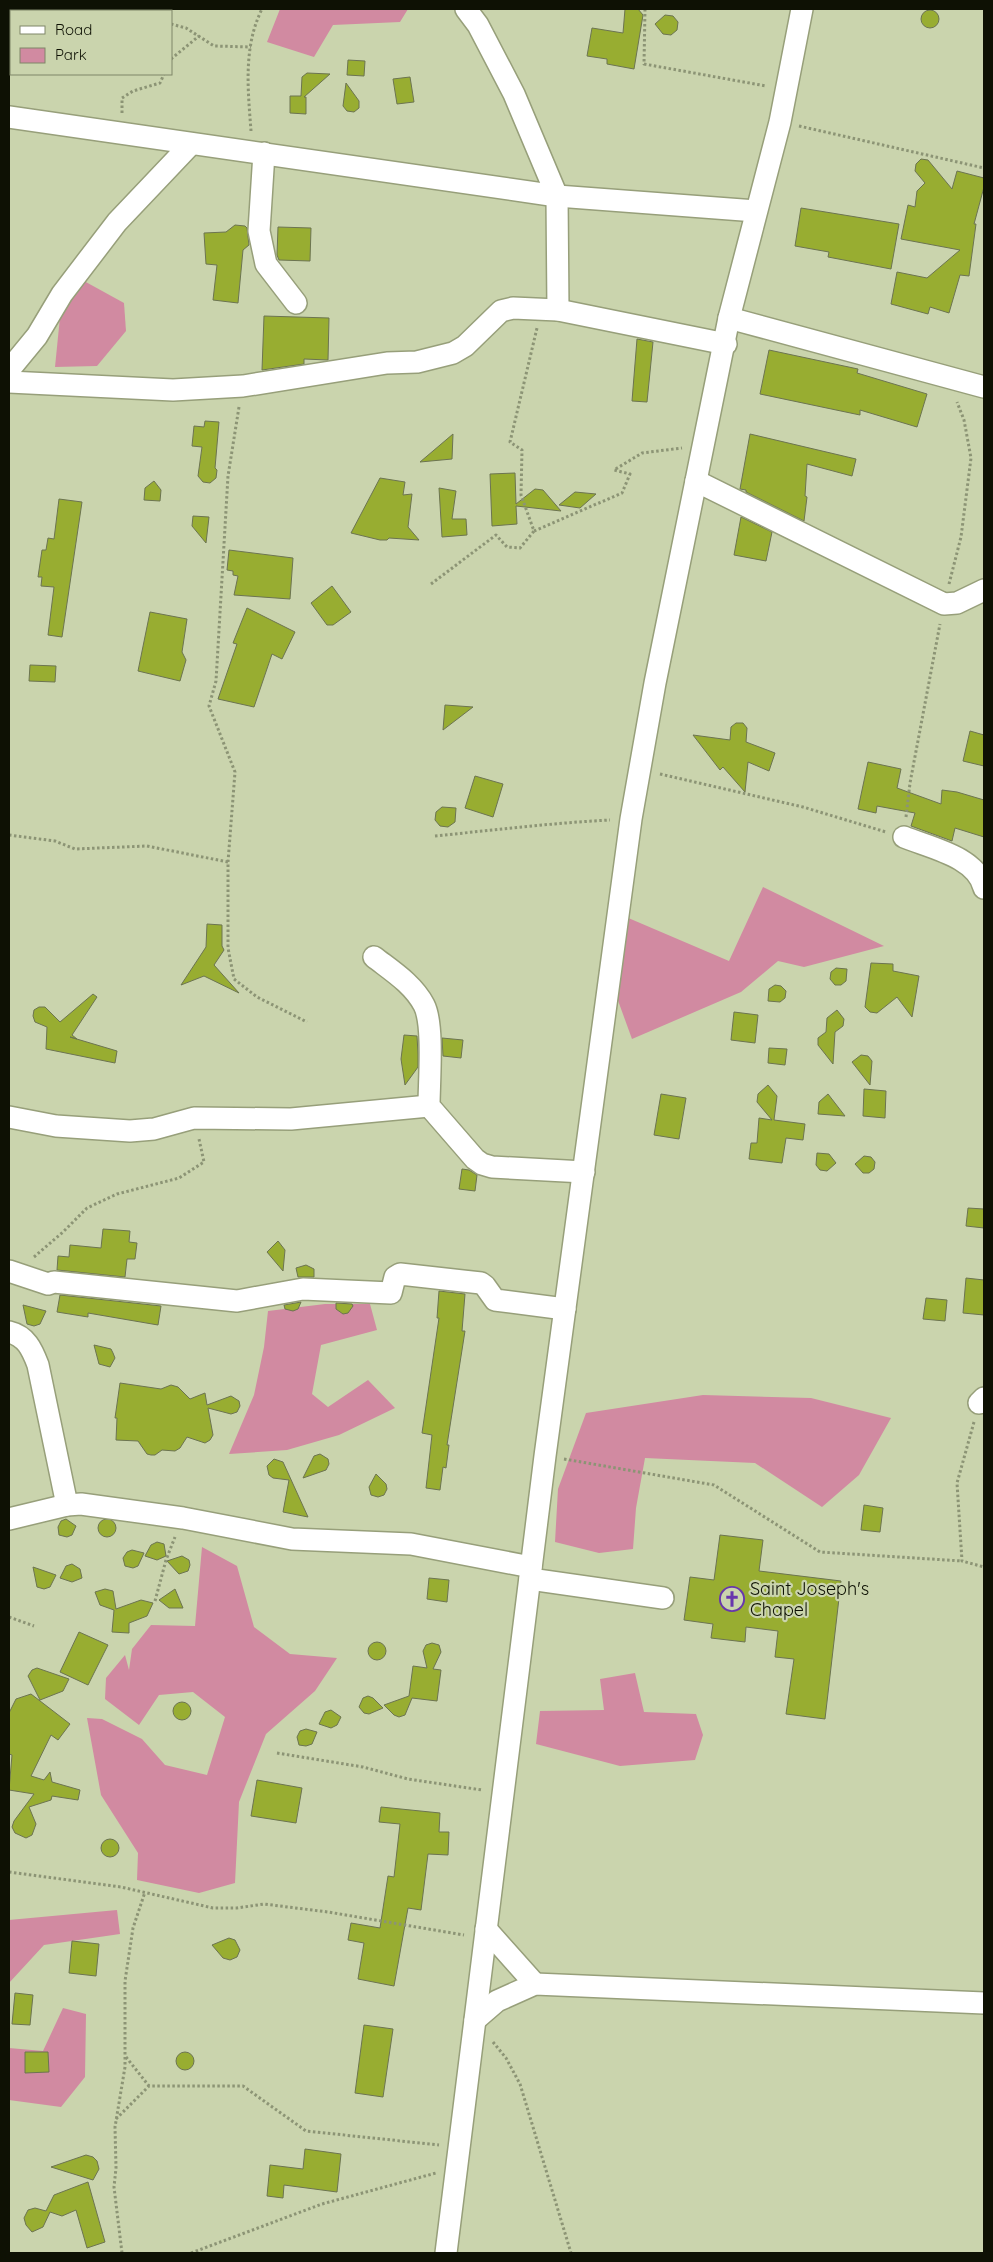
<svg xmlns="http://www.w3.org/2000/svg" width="993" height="2262" viewBox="0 0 993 2262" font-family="Quicksand,sans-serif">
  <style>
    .green { fill: #d18aa1 }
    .building { fill: #98ad31; stroke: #6c7451 }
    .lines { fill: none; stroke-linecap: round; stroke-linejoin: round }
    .minor-casing { stroke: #979f7a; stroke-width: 24 }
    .path { stroke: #8c9475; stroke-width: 3; stroke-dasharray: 2.5 2.5; stroke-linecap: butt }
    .minor { stroke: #fff; stroke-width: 21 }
    .labels { text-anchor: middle; stroke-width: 4.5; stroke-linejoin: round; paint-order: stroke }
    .poi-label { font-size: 18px; fill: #0e1104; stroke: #cad4ad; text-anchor: start }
  </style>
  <rect width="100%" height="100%" fill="#cad4ad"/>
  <!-- green -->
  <g class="green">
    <path d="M 280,9 L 408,9 L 400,22 L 333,25 L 314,57 L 267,42 Z"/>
    <path d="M 84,281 L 124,303 L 126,331 L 97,366 L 55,367 L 62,297 Z"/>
    <path d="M 763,887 L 884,946 L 804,967 L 778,961 L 741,992 L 632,1039 L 616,995 L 626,917 L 729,961 Z"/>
    <path d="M 325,1304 L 370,1304 L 377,1330 L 321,1345 L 312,1394 L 328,1407 L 368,1380 L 395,1408 L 339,1435 L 287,1450 L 229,1454 L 254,1395 L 264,1347 L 268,1311 Z"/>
    <path d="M 703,1395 L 811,1398 L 891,1418 L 859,1475 L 822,1507 L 755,1463 L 645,1458 L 636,1508 L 633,1549 L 599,1553 L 555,1542 L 558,1489 L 586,1413 Z"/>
    <path d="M 202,1547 L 237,1566 L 254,1627 L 290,1654 L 337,1658 L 315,1691 L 266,1734 L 239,1802 L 235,1883 L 199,1893 L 137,1880 L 138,1853 L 101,1795 L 87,1718 L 102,1719 L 142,1739 L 165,1765 L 207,1775 L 225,1717 L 193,1692 L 159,1695 L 139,1725 L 105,1699 L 106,1678 L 125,1655 L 129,1670 L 132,1649 L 151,1625 L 195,1626 Z"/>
    <path d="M 635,1673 L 644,1712 L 696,1714 L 703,1735 L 695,1760 L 620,1766 L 536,1744 L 540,1711 L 604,1710 L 600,1679 Z"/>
    <path d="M 117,1910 L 120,1934 L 44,1945 L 9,1983 L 9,1920 Z"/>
    <path d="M 63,2008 L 86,2014 L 85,2077 L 61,2107 L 9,2100 L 9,2048 L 43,2051 Z"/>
  </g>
  <!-- building -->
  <g class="building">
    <path d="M 625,9 L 638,9 L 643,15 L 634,69 L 607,64 L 607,59 L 587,56 L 592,28 L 623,33 Z"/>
    <circle cx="930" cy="19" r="9"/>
    <path d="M 665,15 L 673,16 L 678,22 L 677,30 L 671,35 L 663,34 L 655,24 Z"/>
    <path d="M 348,60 L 365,61 L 364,76 L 347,75 Z"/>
    <path d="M 307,73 L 330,74 L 304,97 L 306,97 L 306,114 L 290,113 L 290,96 L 301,96 L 302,77 Z"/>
    <path d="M 410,77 L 414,102 L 397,104 L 393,79 Z"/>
    <path d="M 346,83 L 359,101 L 359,108 L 354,112 L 347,111 L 343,106 Z"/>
    <path d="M 921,159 L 928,160 L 952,189 L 957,171 L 984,178 L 984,187 L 974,224 L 976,224 L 969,276 L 960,275 L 949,313 L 930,307 L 928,314 L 891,304 L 897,272 L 927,278 L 960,250 L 901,239 L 908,205 L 915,207 L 917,191 L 925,183 L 915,171 L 916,164 Z"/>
    <path d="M 801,208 L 899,224 L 891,269 L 828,257 L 829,252 L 795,246 Z"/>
    <path d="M 235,225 L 245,226 L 247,228 L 249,245 L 243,250 L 238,303 L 213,300 L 217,265 L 206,264 L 204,233 L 226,232 Z"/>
    <path d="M 278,227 L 311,228 L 310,261 L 279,260 L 277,255 Z"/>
    <path d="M 264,316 L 329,318 L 328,360 L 304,359 L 304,364 L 262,370 Z"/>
    <path d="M 637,339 L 653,342 L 647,402 L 632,401 Z"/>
    <path d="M 769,350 L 858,369 L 857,373 L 927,394 L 917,427 L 860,410 L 860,415 L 760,394 Z"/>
    <path d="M 205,421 L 219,422 L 215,468 L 217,470 L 216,478 L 210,483 L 203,482 L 198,476 L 202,447 L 192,446 L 194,426 L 204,427 Z"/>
    <path d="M 453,434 L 452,459 L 420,462 Z"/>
    <path d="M 750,434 L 856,459 L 852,476 L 807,464 L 805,496 L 807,497 L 804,521 L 746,492 L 746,490 L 740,489 Z"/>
    <path d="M 515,473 L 516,504 L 535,489 L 543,490 L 561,511 L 516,506 L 517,524 L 492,526 L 490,474 Z"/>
    <path d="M 380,478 L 405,482 L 403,495 L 412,494 L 408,527 L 419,540 L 389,538 L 387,540 L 380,540 L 351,533 Z"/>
    <path d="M 154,481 L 161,490 L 160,501 L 144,500 L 145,488 Z"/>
    <path d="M 439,488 L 456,491 L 452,519 L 466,519 L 467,535 L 442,537 Z"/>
    <path d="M 575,492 L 596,494 L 580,508 L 559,505 Z"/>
    <path d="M 59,499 L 82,502 L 62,637 L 48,635 L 54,587 L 41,586 L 42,577 L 38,577 L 42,550 L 46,550 L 48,538 L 54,539 Z"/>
    <path d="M 193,516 L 209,517 L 206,543 L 192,526 Z"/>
    <path d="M 741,517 L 772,532 L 766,561 L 734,555 Z"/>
    <path d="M 229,550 L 293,558 L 290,599 L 234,595 L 238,576 L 233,575 L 233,571 L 227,570 Z"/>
    <path d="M 332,586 L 351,612 L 333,625 L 327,625 L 311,603 Z"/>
    <path d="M 247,608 L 295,632 L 282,659 L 272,654 L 254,707 L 218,699 L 237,644 L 233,643 Z"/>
    <path d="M 150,612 L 187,619 L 182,652 L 186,660 L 180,681 L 138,671 Z"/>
    <path d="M 30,665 L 56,666 L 55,682 L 29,681 Z"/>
    <path d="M 445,705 L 473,707 L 443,730 Z"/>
    <path d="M 736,723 L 743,723 L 747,728 L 746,742 L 775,753 L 769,771 L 748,762 L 745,792 L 723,767 L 720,770 L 693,735 L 730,740 L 731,727 Z"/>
    <path d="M 970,731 L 984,735 L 984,766 L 963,761 Z"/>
    <path d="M 868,762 L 901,769 L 897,788 L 941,804 L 942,790 L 957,792 L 984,800 L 984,837 L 955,828 L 952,841 L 911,826 L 915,813 L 877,806 L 876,813 L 858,809 Z"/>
    <path d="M 475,776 L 503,784 L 493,817 L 465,808 Z"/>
    <path d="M 442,807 L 456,808 L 455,822 L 448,827 L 440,826 L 435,820 L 436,812 Z"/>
    <path d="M 207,924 L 222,925 L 222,946 L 224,950 L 214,965 L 239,993 L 204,976 L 181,985 L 206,947 Z"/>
    <path d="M 871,963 L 893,964 L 893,971 L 919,976 L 912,1017 L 897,997 L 877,1013 L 870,1012 L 865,1007 Z"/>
    <path d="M 836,968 L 847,969 L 846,981 L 841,985 L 835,985 L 830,979 L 831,972 Z"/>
    <path d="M 775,985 L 781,986 L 786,991 L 785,998 L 780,1002 L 768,1001 L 769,989 Z"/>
    <path d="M 93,994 L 97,997 L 72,1035 L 77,1039 L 70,1037 L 117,1051 L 115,1063 L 46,1049 L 47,1027 L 35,1022 L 33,1016 L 34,1010 L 39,1007 L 45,1007 L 60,1022 Z"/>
    <path d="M 837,1010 L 844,1019 L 843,1026 L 835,1032 L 833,1064 L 818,1045 L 818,1038 L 826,1032 L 827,1018 Z"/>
    <path d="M 734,1012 L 758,1015 L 755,1043 L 731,1040 Z"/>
    <path d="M 404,1035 L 417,1036 L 418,1054 L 418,1067 L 405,1085 L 401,1059 Z"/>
    <path d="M 442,1038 L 463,1040 L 461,1058 L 443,1056 Z"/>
    <path d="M 769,1048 L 787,1049 L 785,1065 L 768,1063 Z"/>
    <path d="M 861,1055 L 868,1056 L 872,1061 L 870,1085 L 852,1062 Z"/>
    <path d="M 768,1085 L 777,1096 L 774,1120 L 805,1124 L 803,1140 L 786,1138 L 782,1163 L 749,1159 L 751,1143 L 757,1143 L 759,1118 L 772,1120 L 757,1102 L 758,1094 Z"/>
    <path d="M 864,1089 L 886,1091 L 885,1118 L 863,1116 Z"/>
    <path d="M 661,1094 L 686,1098 L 679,1139 L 654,1135 Z"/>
    <path d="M 828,1094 L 845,1116 L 818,1114 L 819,1102 Z"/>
    <path d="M 817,1153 L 829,1154 L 836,1163 L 827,1171 L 820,1170 L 816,1165 Z"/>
    <path d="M 864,1156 L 871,1157 L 875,1162 L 874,1169 L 869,1173 L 863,1173 L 855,1164 Z"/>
    <path d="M 462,1169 L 469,1170 L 477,1175 L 475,1191 L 459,1189 Z"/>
    <path d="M 968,1208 L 984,1209 L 984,1228 L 966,1226 Z"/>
    <path d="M 103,1229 L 130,1231 L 129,1242 L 137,1243 L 135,1259 L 127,1259 L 125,1277 L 57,1270 L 58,1256 L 69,1257 L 70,1245 L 101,1248 Z"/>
    <path d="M 278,1241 L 285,1250 L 283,1271 L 267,1252 Z"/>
    <path d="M 306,1265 L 314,1269 L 314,1277 L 298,1277 L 296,1268 Z"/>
    <path d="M 966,1278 L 984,1280 L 984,1315 L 963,1313 Z"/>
    <path d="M 439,1291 L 465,1294 L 462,1331 L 465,1331 L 447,1445 L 449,1445 L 446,1468 L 443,1467 L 440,1490 L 426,1488 L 432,1435 L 422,1433 L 439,1318 L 437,1318 Z"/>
    <path d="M 60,1295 L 161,1306 L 158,1325 L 88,1313 L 88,1317 L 57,1312 Z"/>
    <path d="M 926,1298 L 947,1300 L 945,1321 L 923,1319 Z"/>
    <path d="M 301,1302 L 298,1309 L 293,1311 L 285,1309 L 284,1305 Z"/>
    <path d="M 336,1303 L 352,1304 L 353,1306 L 348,1313 L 343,1314 L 336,1309 Z"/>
    <path d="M 23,1305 L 46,1311 L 40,1324 L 34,1326 L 27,1324 Z"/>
    <path d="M 94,1345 L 111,1349 L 113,1353 L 115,1358 L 110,1367 L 99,1364 Z"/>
    <path d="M 120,1383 L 161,1389 L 171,1385 L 178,1387 L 190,1399 L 205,1393 L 207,1405 L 231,1396 L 239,1401 L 240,1406 L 237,1412 L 231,1414 L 208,1408 L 213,1435 L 210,1440 L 205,1443 L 187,1437 L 180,1448 L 175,1451 L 162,1450 L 155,1455 L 151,1455 L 147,1454 L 138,1441 L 116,1440 L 117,1418 L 115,1418 Z"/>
    <path d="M 320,1454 L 328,1459 L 329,1464 L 326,1470 L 303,1478 L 314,1456 Z"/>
    <path d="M 274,1459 L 283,1462 L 308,1517 L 283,1512 L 289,1480 L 273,1478 L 269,1475 L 267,1466 Z"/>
    <path d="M 376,1474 L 386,1484 L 387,1489 L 384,1495 L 378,1497 L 371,1495 L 369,1487 Z"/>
    <path d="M 864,1505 L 883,1508 L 880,1532 L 861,1530 Z"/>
    <path d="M 66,1519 L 76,1526 L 72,1535 L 67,1537 L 59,1535 L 58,1527 L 61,1521 Z"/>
    <circle cx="107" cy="1528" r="9"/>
    <path d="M 720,1535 L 763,1540 L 759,1571 L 841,1581 L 825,1719 L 786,1714 L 794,1659 L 775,1657 L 778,1631 L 746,1627 L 745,1642 L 711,1638 L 713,1624 L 684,1620 L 690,1577 L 714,1580 Z"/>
    <path d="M 157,1542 L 164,1544 L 166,1556 L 157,1560 L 145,1556 L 151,1545 Z"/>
    <path d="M 132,1550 L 144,1553 L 138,1566 L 133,1568 L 125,1566 L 123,1558 L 127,1552 Z"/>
    <path d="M 182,1556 L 189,1560 L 190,1565 L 188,1571 L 179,1574 L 167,1561 Z"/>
    <path d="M 72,1564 L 80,1569 L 82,1578 L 72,1582 L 60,1578 L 66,1566 Z"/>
    <path d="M 33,1567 L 56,1575 L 50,1587 L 44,1589 L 37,1587 Z"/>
    <path d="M 429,1578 L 449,1580 L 447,1602 L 427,1599 Z"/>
    <path d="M 105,1589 L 113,1591 L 116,1609 L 141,1600 L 153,1603 L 147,1616 L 129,1623 L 129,1633 L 112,1632 L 114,1610 L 100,1605 L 95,1592 Z"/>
    <path d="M 175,1589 L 183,1608 L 169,1608 L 159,1600 Z"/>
    <path d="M 79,1632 L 108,1645 L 88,1685 L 60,1672 Z"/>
    <circle cx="377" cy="1651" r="9"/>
    <path d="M 432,1643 L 439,1645 L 441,1652 L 433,1669 L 441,1670 L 437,1701 L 412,1698 L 405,1715 L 399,1717 L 394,1715 L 384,1705 L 409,1696 L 413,1666 L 427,1668 L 423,1651 L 426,1645 Z"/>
    <path d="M 37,1668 L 69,1679 L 63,1691 L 40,1700 L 28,1676 L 32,1670 Z"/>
    <path d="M 31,1694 L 70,1724 L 58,1740 L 51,1735 L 31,1776 L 44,1780 L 50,1772 L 52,1782 L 80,1790 L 78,1800 L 52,1796 L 51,1800 L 29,1807 L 36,1824 L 32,1835 L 26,1838 L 15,1833 L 12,1827 L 14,1821 L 34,1794 L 9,1790 L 12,1755 L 9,1754 L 9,1713 L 16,1699 Z"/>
    <path d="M 368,1696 L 373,1698 L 383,1708 L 369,1714 L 364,1713 L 359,1707 L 363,1698 Z"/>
    <circle cx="182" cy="1711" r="9"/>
    <path d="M 331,1710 L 341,1717 L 337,1725 L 331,1728 L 319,1724 L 325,1712 Z"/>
    <path d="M 306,1729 L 317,1732 L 312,1744 L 306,1746 L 299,1745 L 297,1737 L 300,1731 Z"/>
    <path d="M 257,1780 L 302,1788 L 296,1823 L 251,1816 Z"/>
    <path d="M 381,1807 L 440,1813 L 439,1832 L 449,1832 L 448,1855 L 428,1854 L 421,1910 L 408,1908 L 394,1986 L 358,1979 L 364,1943 L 348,1940 L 351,1923 L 380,1928 L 388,1876 L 394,1877 L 400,1824 L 379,1822 Z"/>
    <circle cx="110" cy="1848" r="9"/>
    <path d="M 229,1938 L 235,1940 L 240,1950 L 237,1957 L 230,1960 L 223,1958 L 212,1945 Z"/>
    <path d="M 72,1941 L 99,1944 L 96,1976 L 69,1973 Z"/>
    <path d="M 15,1993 L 33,1995 L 30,2025 L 12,2024 Z"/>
    <path d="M 364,2025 L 393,2029 L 383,2097 L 355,2093 Z"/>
    <circle cx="185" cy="2061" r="9"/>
    <path d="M 25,2052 L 48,2052 L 49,2072 L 25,2073 Z"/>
    <path d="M 305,2149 L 341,2154 L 337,2192 L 284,2185 L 283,2198 L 267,2196 L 270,2165 L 303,2169 Z"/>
    <path d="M 86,2155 L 93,2157 L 97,2161 L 99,2169 L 93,2180 L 51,2167 Z"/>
    <path d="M 88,2182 L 105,2242 L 87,2248 L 76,2210 L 62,2216 L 50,2212 L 43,2227 L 32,2232 L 26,2225 L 24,2218 L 28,2210 L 35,2208 L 46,2211 L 54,2195 Z"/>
  </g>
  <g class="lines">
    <defs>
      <g id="minor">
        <path d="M 466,9 L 478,25 L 514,94 L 557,196 L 558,310"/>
        <path d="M 9,117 L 557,196 L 756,211"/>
        <path d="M 264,153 L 259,231 L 266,264 L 296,303"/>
        <path d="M 729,318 L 984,387"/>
        <path d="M 9,370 L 37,336 L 62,294 L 117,222 L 191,144"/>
        <path d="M 9,382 L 173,390 L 243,386 L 387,363 L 417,362 L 453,353 L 465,346 L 501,311 L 513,308 L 558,310 L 726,344"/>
        <path d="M 696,481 L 944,604 L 957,603 L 984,590"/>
        <path d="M 904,837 C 931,848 977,857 984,888"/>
        <path d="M 374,957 C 392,971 413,984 424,1005 C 434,1024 429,1082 429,1106 L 475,1159 L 482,1164 L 492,1167 L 584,1172"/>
        <path d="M 9,1117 L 56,1126 L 130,1131 L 154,1129 L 194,1118 L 291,1119 L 429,1106"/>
        <path d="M 9,1271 L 48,1284 L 54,1282 L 237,1301 L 303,1289 L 391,1293 L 395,1277 L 400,1274 L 481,1283 L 485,1286 L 495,1300 L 565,1309"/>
        <path d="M 9,1332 C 26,1336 32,1349 38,1365 L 67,1505"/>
        <path d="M 979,1403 L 984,1398"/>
        <path d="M 9,1519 L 67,1505 L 81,1504 L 183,1518 L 292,1539 L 411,1544 L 531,1567"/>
        <path d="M 530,1579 L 663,1598"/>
        <path d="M 486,1929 L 535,1984"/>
        <path d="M 475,2020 L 497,2001 L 535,1984 L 984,2003"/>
        <path d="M 446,2253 L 545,1456 L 631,819 L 655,683 L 729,318 L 780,122 L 802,9"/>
      </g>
    </defs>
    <!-- minor casing -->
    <use href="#minor" class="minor-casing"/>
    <!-- path -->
    <g class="path">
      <path d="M 645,9 L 644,64 L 766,86"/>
      <path d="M 171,24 L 186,28 L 214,46 L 251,47"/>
      <path d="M 9,26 L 11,26"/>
      <path d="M 171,59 L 199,36"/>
      <path d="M 122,113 L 122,98 L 133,91 L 160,83 L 164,74"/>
      <path d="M 799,126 L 984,168"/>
      <path d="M 251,131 C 248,90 243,47 262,9"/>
      <path d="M 239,407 L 228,476 L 216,681 L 209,706 L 235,772 L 228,862 L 228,948 L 234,979 L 257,997 L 307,1022"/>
      <path d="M 534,531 L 622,493 L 630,474 L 614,470 L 642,453 L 682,448"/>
      <path d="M 431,584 L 496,535 L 507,547 L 520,548 L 534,531 L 521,495 L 522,450 L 510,442 L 537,328"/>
      <path d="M 949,584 L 961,537 L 971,458 L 964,420 L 957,402"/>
      <path d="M 660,774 L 803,807 L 886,832"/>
      <path d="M 906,817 L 910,783 L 940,624"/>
      <path d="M 9,835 L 55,841 L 75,849 L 147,846 L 228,862"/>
      <path d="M 435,836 C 494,830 552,823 610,820"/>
      <path d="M 34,1257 L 63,1232 L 87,1208 L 117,1194 L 179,1178 L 204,1162 L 199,1139"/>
      <path d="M 974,1422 L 957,1483 L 962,1561 L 984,1567"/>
      <path d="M 564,1459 L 714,1485 L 820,1552 L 962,1561"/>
      <path d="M 155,1601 L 166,1560 L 175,1537"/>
      <path d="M 9,1617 L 34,1626"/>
      <path d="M 277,1753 L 363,1767 L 408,1779 L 482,1790"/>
      <path d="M 9,1872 L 121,1887 L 213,1908 L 237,1908 L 264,1904 L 328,1912 L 464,1935"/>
      <path d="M 493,2042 L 506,2058 L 520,2084 L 571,2253"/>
      <path d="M 126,2057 L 149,2086"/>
      <path d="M 116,2119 L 149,2086 L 243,2086 L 306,2131 L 439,2145"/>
      <path d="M 122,2253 L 114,2187 L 116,2168 L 115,2127 L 125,2067 L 125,1981 L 133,1928 L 145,1892"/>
      <path d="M 191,2253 L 322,2204 L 436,2173"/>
    </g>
    <!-- minor -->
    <use href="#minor" class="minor"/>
  </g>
  <!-- icons -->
  <defs>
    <symbol id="church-ring" viewBox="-11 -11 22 22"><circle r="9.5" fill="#cad4ad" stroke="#6836ad" stroke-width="1.5"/><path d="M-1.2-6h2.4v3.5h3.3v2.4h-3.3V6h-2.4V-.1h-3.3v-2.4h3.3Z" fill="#6836ad"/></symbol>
  </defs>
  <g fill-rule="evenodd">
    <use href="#church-ring" x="718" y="1585" width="28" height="28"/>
  </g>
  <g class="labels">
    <!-- poi labels -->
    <g class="poi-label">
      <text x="750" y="1595">Saint Joseph's<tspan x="750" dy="21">Chapel</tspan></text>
    </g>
  </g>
  <!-- border -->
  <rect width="993" height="2262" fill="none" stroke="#0e1104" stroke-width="20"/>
  <!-- legend -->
  <rect x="10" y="10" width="162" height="65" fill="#cad4ad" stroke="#7f8669"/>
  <rect x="20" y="26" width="25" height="8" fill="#ffffff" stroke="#7f8669"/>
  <text x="55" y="35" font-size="15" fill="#0e1104">Road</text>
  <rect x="20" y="48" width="25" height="15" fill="#d18aa1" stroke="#7f8669"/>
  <text x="55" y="60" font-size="15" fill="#0e1104">Park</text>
</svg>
